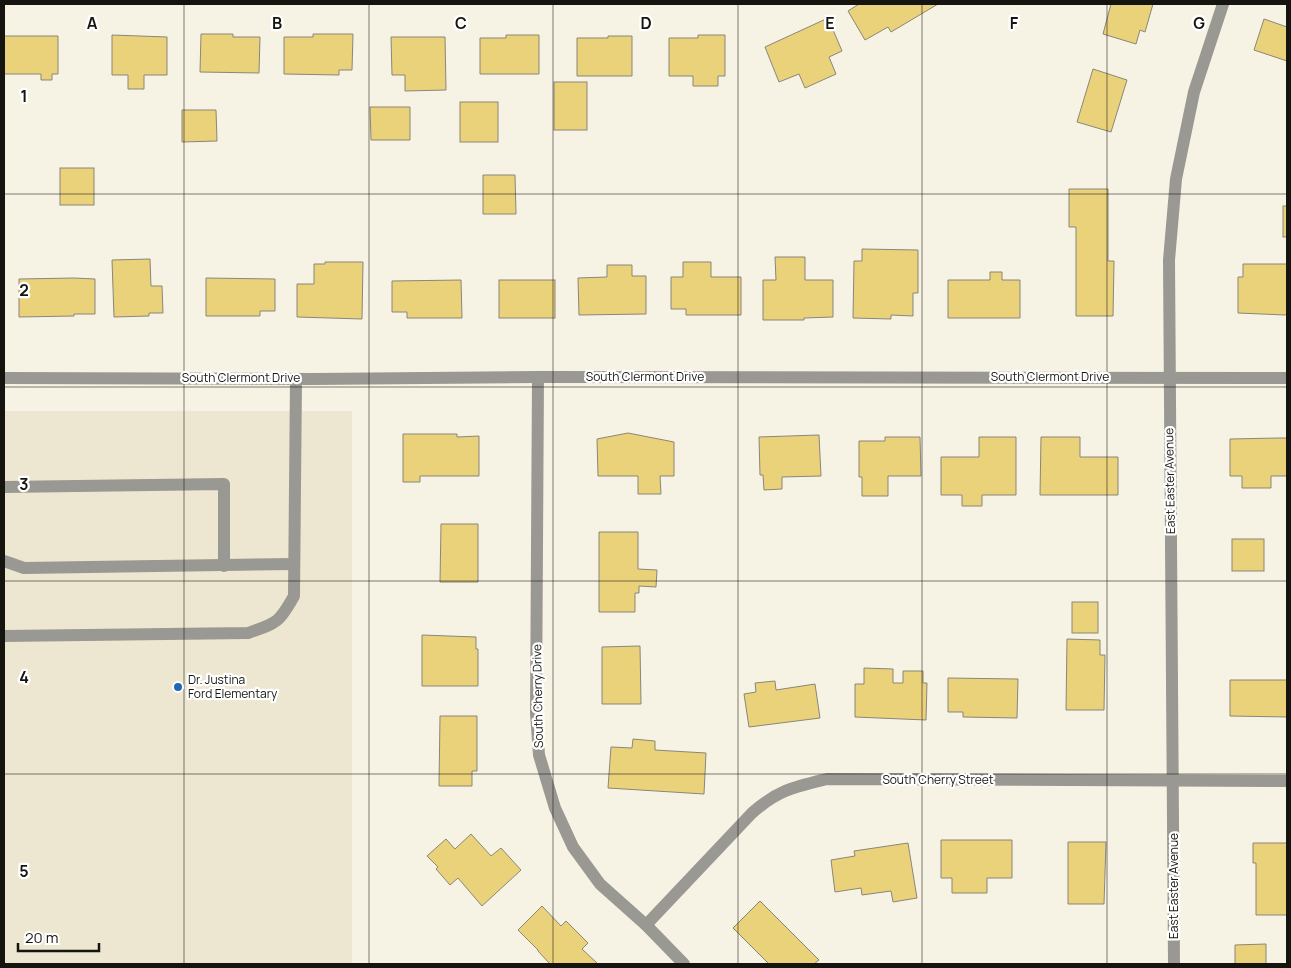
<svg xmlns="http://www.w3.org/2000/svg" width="1291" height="968" viewBox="0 0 1291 968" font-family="Manrope,sans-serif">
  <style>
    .built { fill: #ede7d1 }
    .building { fill: #ead27b; stroke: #8a8679 }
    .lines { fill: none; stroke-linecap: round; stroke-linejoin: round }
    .service { stroke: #9a9892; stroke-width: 12 }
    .minor { stroke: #9a9892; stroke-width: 12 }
    .tertiary { stroke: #9a9892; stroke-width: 12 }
    .grid { fill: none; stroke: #15140f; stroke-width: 1; stroke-opacity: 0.55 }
    .poi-dot { fill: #1e66b6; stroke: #fff; stroke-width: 2 }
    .labels { text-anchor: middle; stroke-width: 4.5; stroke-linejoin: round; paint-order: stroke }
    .street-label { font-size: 12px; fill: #15140f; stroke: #fff }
    .poi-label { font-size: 12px; fill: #15140f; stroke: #fff; text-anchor: start }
    .grid-label { font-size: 16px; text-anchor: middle; font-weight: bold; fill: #15140f; stroke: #fff; stroke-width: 4.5; stroke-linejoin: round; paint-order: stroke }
  </style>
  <rect width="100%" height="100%" fill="#f7f3e4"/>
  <!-- built -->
  <rect class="built" x="4" y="411" width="348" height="553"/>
  <!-- building -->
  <g class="building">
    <path d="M 859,4 L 938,4 L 891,32 L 888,27 L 865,40 L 848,11 Z"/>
    <path d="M 1111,4 L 1153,4 L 1145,32 L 1140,30 L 1136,44 L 1103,34 Z"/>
    <path d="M 828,18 L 842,51 L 829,57 L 836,74 L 805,88 L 799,74 L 779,82 L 765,47 Z"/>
    <path d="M 1264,19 L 1287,27 L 1287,61 L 1254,50 Z"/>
    <path d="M 201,34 L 233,34 L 233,37 L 260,37 L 259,73 L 200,72 Z"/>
    <path d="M 313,34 L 353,34 L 352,70 L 339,70 L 339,75 L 284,74 L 284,37 L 313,37 Z"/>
    <path d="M 112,35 L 167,37 L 167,75 L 144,75 L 144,89 L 128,89 L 128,75 L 112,75 Z"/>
    <path d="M 506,35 L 539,35 L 539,74 L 480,74 L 480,38 L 506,38 Z"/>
    <path d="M 698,35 L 725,35 L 725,76 L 718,76 L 718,86 L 693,86 L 693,76 L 669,76 L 669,38 L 698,38 Z"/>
    <path d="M 4,36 L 58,36 L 58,74 L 52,74 L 52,80 L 41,80 L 41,74 L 4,74 Z"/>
    <path d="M 608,36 L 632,36 L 632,76 L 577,76 L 577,38 L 608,38 Z"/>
    <path d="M 391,37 L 445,37 L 446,90 L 405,91 L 405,75 L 392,75 Z"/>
    <path d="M 1093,69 L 1127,80 L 1111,132 L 1077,122 Z"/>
    <rect x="554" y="82" width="33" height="48"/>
    <rect x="460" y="102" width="38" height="40"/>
    <path d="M 370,107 L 410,107 L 410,140 L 371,140 Z"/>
    <path d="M 182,110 L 216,110 L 217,141 L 182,142 Z"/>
    <rect x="60" y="168" width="34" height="37"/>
    <path d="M 483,175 L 515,175 L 516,214 L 483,214 Z"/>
    <path d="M 1069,189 L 1108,189 L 1108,261 L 1114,261 L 1113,316 L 1076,316 L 1076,227 L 1069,227 Z"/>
    <rect x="1283" y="206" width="4" height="31"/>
    <path d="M 862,249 L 918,250 L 918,293 L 913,293 L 913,316 L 891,315 L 891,319 L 853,318 L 854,261 L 862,261 Z"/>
    <path d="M 775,257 L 805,257 L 805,280 L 833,280 L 833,317 L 804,318 L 804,320 L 763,320 L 763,280 L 776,280 Z"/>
    <path d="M 150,259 L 151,286 L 162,286 L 163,313 L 149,313 L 149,316 L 114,317 L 112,260 Z"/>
    <path d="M 325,262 L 363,262 L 362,319 L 297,317 L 297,284 L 314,284 L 314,264 L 325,264 Z"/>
    <path d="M 683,262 L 711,262 L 711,277 L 741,277 L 741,315 L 686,315 L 686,309 L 671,309 L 671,277 L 683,277 Z"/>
    <path d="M 1243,264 L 1287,264 L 1287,314 L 1285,315 L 1238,313 L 1238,277 L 1243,277 Z"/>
    <path d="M 607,265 L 632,265 L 632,276 L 646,276 L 646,314 L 579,315 L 578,278 L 607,277 Z"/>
    <path d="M 990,272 L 1002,272 L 1002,280 L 1020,280 L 1020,318 L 948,318 L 948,280 L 990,280 Z"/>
    <path d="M 74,278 L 95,279 L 95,314 L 74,314 L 74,316 L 19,317 L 19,279 Z"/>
    <path d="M 206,278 L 275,279 L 275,311 L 260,311 L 260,316 L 206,316 Z"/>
    <path d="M 461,280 L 462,318 L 407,318 L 407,312 L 392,312 L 392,281 Z"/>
    <rect x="499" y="280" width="56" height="38"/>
    <path d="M 628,433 L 674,442 L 674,476 L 660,476 L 661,494 L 638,494 L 638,476 L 598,476 L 597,439 Z"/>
    <path d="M 403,434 L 457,434 L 457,437 L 479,436 L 479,476 L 420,476 L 420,482 L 403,482 Z"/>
    <path d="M 819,435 L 821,476 L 782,477 L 782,489 L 764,490 L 763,475 L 760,475 L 759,437 Z"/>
    <path d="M 885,437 L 920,437 L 921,476 L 888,476 L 888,496 L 862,496 L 862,477 L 859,477 L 859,441 L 885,441 Z"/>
    <path d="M 979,437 L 1016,437 L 1016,495 L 982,495 L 982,506 L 962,506 L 962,495 L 941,495 L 941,457 L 979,457 Z"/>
    <path d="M 1041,437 L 1080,437 L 1080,457 L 1118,457 L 1118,495 L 1040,495 Z"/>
    <path d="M 1278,438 L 1287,438 L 1287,476 L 1271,476 L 1271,488 L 1242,488 L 1242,476 L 1230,476 L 1230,439 Z"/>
    <path d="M 441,524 L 478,524 L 478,582 L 440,582 Z"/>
    <path d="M 599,532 L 638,532 L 638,569 L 657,570 L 656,587 L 639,586 L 639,593 L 635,593 L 635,612 L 599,612 Z"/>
    <rect x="1232" y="539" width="32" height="32"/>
    <rect x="1072" y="602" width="26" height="31"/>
    <path d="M 422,635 L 476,637 L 476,649 L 478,649 L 478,686 L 422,686 Z"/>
    <path d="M 1067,639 L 1100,640 L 1100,655 L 1105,655 L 1104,710 L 1066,710 Z"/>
    <path d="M 640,646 L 641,704 L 602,704 L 602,647 Z"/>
    <path d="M 864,668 L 893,669 L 893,683 L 903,683 L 903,671 L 923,671 L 923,683 L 927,683 L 926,720 L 855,717 L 855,684 L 864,684 Z"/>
    <path d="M 948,678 L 1018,679 L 1017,718 L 963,717 L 963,712 L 948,712 Z"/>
    <path d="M 1230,680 L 1287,680 L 1287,717 L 1230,716 Z"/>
    <path d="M 775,681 L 776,690 L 815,684 L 820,718 L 749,727 L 744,694 L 756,692 L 755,683 Z"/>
    <path d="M 440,716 L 477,716 L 477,771 L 472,771 L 472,786 L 439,786 Z"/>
    <path d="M 633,739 L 655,741 L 655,750 L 706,753 L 704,794 L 608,788 L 611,747 L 632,748 Z"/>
    <path d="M 471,834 L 491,856 L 501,848 L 521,870 L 482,906 L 458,878 L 450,885 L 436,869 L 438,867 L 427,856 L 446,839 L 455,849 Z"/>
    <path d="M 941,840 L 1012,840 L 1012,878 L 987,878 L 987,893 L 952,893 L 952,878 L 941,878 Z"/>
    <path d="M 1068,842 L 1106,842 L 1104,904 L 1068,904 Z"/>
    <path d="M 908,843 L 917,898 L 893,902 L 891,891 L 862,895 L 861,888 L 835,892 L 831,860 L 855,856 L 854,851 Z"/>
    <path d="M 1253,843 L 1287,843 L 1287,915 L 1256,915 L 1256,863 L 1253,863 Z"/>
    <path d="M 760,901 L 819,960 L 814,964 L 769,964 L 733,928 Z"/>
    <path d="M 542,906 L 561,926 L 566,921 L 588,943 L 582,949 L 598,964 L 550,964 L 538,951 L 538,950 L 518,930 Z"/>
    <path d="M 1266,944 L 1266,964 L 1235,964 L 1235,945 Z"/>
  </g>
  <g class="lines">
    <!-- service -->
    <g class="service">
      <path d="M 4,487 L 224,484 L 224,566"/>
      <path d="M 4,561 L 24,568 L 294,564"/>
      <path d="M 4,636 L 248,633 C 277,623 279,623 294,596 L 296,379"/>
    </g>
    <!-- minor -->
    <g class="minor">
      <path d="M 538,377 L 536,713 L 539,755 L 555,808 L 573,847 L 600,884 L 646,925 L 684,964"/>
      <path d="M 4,378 L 313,379 L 538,377 L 1287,378"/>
      <path d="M 646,925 L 752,813 C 778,790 794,787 827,779 L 1287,781"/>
    </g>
    <!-- tertiary -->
    <path class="tertiary" d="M 1174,964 L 1169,260 L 1176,179 L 1194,92 L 1223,4"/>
  </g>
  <!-- grid -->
  <path class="grid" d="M 184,4 L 184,964M 369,4 L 369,964M 553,4 L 553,964M 738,4 L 738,964M 922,4 L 922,964M 1107,4 L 1107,964M 4,194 L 1287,194M 4,387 L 1287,387M 4,581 L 1287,581M 4,774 L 1287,774"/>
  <!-- markers -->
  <circle class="poi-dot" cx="178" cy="687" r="5"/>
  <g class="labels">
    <!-- street labels -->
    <g class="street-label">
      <text x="645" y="381">South Clermont Drive</text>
      <text x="1050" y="381">South Clermont Drive</text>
      <text x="241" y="382">South Clermont Drive</text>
      <text transform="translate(1170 481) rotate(-91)" y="4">East Easter Avenue</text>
      <text transform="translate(538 696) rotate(-91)" y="4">South Cherry Drive</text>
      <text x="938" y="784">South Cherry Street</text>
      <text transform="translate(1174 886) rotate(-90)" y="4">East Easter Avenue</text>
    </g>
    <!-- poi labels -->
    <g class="poi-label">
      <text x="188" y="684">Dr. Justina<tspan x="188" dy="14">Ford Elementary</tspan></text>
    </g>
  </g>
  <g class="grid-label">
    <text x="92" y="29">A</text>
    <text x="277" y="29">B</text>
    <text x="461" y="29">C</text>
    <text x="646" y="29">D</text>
    <text x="830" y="29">E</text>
    <text x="1014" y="29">F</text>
    <text x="1199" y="29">G</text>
    <text x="24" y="102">1</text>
    <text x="24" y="296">2</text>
    <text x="24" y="490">3</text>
    <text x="24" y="683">4</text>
    <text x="24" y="877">5</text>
  </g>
  <!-- border -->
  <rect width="1291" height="968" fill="none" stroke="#15140f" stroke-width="10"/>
  <!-- scale -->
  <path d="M18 943v8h81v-8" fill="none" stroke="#15140f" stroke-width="2.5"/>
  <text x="25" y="943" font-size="15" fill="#15140f" stroke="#ffffff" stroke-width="4" paint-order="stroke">20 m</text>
</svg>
